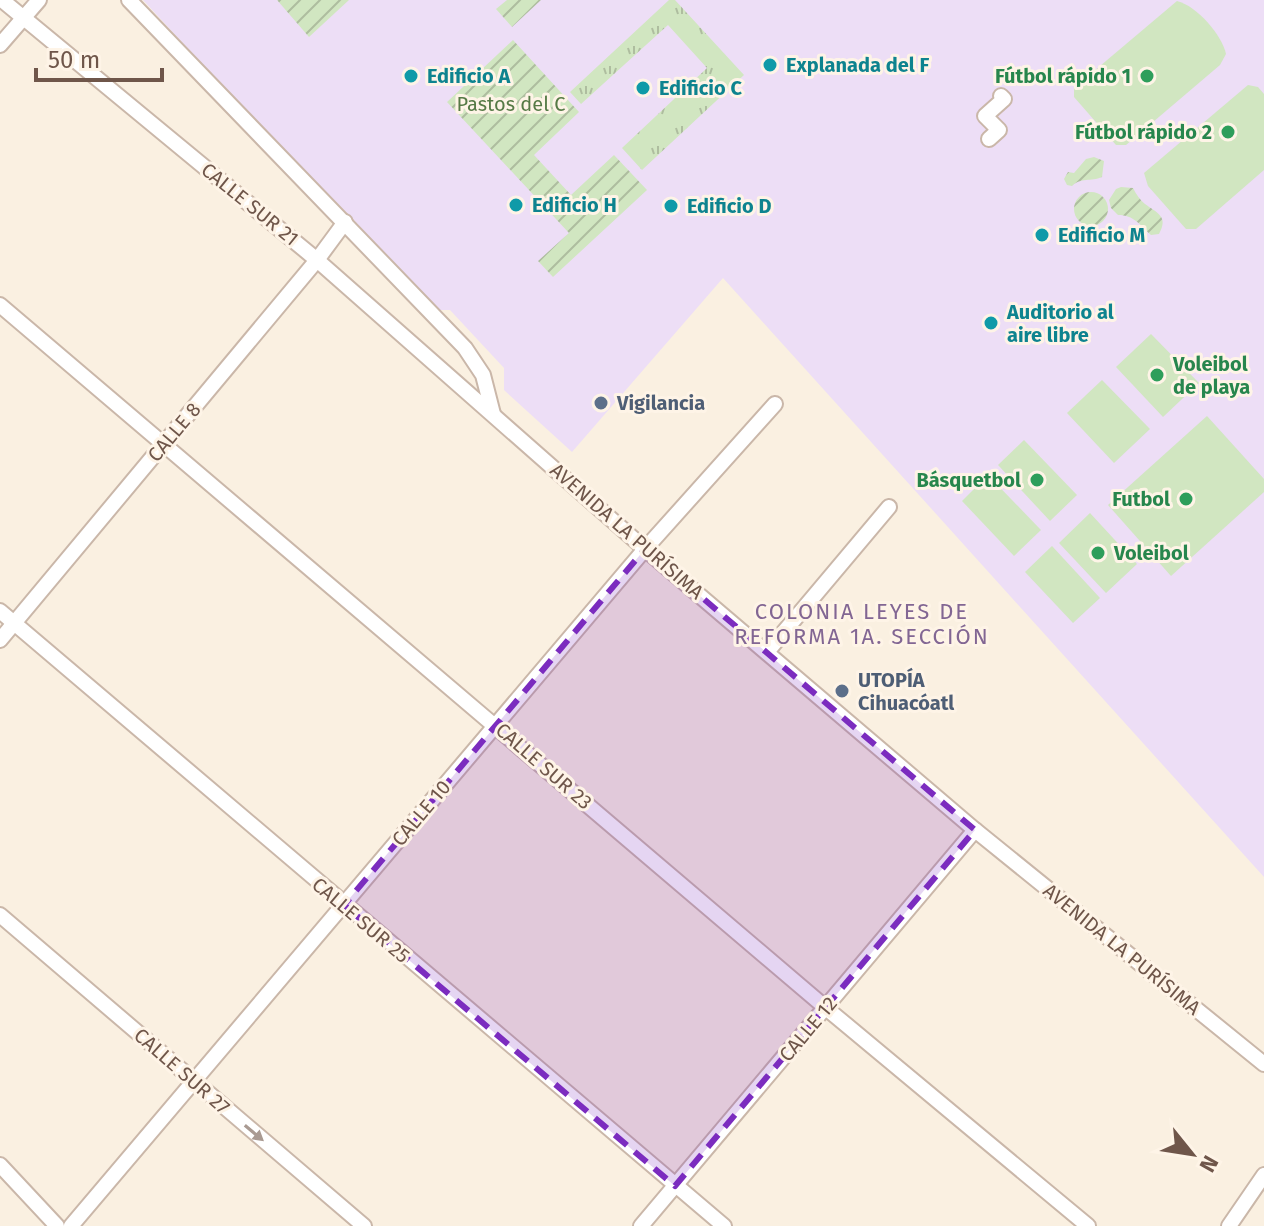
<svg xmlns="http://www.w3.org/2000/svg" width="1264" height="1226" viewBox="0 0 1264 1226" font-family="'Fira Sans',sans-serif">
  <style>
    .education { fill: #eddef6 }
    .grass { fill: #d1e6c1 }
    .park { fill: url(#park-tufts) }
    .garden { fill: url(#garden-furrows) }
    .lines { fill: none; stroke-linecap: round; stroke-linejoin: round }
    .street-casing { stroke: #cab7a9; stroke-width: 18 }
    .street { stroke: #fff; stroke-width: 14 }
    .oneway { fill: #a99a92 }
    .marked { fill: #7b2cbf; fill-opacity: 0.2; stroke: #7b2cbf; stroke-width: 6; stroke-dasharray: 16 10; stroke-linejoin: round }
    .culture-dot { fill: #0f9aa8; stroke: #fef4e7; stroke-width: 3 }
    .leisure-dot { fill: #2e9e5b; stroke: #fef4e7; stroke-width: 3 }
    .service-dot { fill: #5c6f8a; stroke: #fef4e7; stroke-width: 3 }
    .labels { text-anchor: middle; stroke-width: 6; stroke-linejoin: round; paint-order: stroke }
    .culture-label { font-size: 20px; font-weight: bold; fill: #0d838f; stroke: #fef4e7; text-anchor: start }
    .leisure-label { font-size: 20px; font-weight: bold; fill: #27864d; stroke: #fef4e7; text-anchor: end }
    .park-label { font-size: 20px; fill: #567a46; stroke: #fef4e7 }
    .street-label { font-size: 20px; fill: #6f564a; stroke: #fef4e7 }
    .service-label { font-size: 20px; font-weight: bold; fill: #4e5e75; stroke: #fef4e7; text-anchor: start }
    .neighbourhood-label { font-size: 22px; letter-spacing: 2px; fill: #826693; stroke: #fef4e7 }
  </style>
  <defs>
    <pattern id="park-tufts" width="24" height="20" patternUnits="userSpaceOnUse" patternTransform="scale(2)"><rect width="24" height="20" fill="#d1e6c1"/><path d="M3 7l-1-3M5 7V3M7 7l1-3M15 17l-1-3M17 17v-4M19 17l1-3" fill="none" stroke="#aebd9f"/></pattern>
    <pattern id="garden-furrows" width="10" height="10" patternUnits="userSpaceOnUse" patternTransform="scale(2)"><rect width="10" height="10" fill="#d1e6c1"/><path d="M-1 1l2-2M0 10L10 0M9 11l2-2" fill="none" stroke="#aebd9f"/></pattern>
  </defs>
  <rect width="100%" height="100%" fill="#faf0e1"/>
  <!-- education -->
  <path class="education" d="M 143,0 L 1264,0 L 1264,877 L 723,278 L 572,452 L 504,390 L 504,368 L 450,310 L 436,310 L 352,218 L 235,100 Z"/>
  <!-- grass -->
  <g class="grass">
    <path d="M 1177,1 C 1197,6 1222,35 1226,54 L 1220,65 L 1126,145 L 1116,145 L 1074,97 L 1074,88 Z"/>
    <path d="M 1248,85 L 1258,87 L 1264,94 L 1264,170 L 1196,229 L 1186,229 L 1148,186 L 1144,173 Z"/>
    <path d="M 1151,334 L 1199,383 L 1163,417 L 1116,367 Z"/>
    <path d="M 1102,380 L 1150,429 L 1114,463 L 1067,413 Z"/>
    <path d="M 1207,416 L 1264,479 L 1264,492 L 1171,576 L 1108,505 Z"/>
    <path d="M 1024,440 L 1077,495 L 1050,521 L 998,465 Z"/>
    <path d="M 988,475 L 1041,530 L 1014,556 L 962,501 Z"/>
    <path d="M 1090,513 L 1137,564 L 1106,593 L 1059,543 Z"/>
    <path d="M 1052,546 L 1100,598 L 1073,623 L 1025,572 Z"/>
  </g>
  <!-- park -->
  <path class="park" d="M 669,0 L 675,0 L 744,75 L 642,170 L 622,148 L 707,68 L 668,25 L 581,104 L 570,92 Z"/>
  <!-- garden -->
  <g class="garden">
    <path d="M 277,0 L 349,0 L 309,37 Z"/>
    <path d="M 507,0 L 541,0 L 512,27 L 496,9 Z"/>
    <path d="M 513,40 L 579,112 L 534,155 L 571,195 L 614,155 L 647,190 L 553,277 L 538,261 L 569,233 L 447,102 Z"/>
    <path d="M 1094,157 L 1104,161 L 1102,177 C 1091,182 1081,177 1072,186 L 1067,185 L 1064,179 L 1068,172 L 1074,173 L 1086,159 Z"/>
    <path d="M 1121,187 L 1133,188 C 1136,194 1140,200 1145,204 C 1157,213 1169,216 1159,234 L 1151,235 C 1140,225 1134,215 1118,215 L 1111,208 L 1109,200 L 1116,189 Z"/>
    <circle cx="1091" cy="209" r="17"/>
  </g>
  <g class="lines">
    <defs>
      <g id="street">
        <path d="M 2,0 L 317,260 L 645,549 L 975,830 L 1264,1064"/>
        <path d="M 129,0 L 465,348 L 483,375 L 493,414"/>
        <path d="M 0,45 L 39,0"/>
        <path d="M 989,139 L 999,130 L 985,116 L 1004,99 L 1001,96"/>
        <path d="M 0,305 L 826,1008 L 1088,1226"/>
        <path d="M 0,611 L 724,1226"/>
        <path d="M 0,640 L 317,260 L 345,222"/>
        <path d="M 767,652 L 889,507"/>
        <path d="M 0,915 L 364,1226"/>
        <path d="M 0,1165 L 57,1226"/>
        <path d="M 71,1226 L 645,549 L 775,404"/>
        <path d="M 641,1226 L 975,830"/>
        <path d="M 1229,1226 L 1264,1175"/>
      </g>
    </defs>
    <!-- street casing -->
    <use href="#street" class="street-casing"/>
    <!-- street -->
    <use href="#street" class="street"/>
  </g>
  <!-- one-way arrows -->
  <defs><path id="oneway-solid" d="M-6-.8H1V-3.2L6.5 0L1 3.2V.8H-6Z" transform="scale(2)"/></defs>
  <use class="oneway" href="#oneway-solid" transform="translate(254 1133) rotate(40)"/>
  <!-- marked area -->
  <path class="marked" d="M 645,549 L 975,830 L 675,1186 L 344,905 Z"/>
  <!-- markers -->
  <g class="culture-dot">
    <circle cx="770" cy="65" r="8"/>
    <circle cx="411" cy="76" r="8"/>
    <circle cx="643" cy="88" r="8"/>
    <circle cx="516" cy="205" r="8"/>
    <circle cx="671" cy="206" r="8"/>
    <circle cx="1042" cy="235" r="8"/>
    <circle cx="991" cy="323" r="8"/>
  </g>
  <g class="leisure-dot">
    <circle cx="1147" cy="76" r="8"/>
    <circle cx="1228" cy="132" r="8"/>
    <circle cx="1157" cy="375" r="8"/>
    <circle cx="1037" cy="480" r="8"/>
    <circle cx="1186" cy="499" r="8"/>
    <circle cx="1098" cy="553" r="8"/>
  </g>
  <g class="service-dot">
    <circle cx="601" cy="403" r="8"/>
    <circle cx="842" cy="691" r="8"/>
  </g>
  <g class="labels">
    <!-- culture labels -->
    <g class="culture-label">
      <text x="786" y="72">Explanada del F</text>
      <text x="427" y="83">Edificio A</text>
      <text x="659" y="95">Edificio C</text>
      <text x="532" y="212">Edificio H</text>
      <text x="687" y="213">Edificio D</text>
      <text x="1058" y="242">Edificio M</text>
      <text x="1007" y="319">Auditorio al<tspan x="1007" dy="23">aire libre</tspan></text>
    </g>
    <!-- leisure labels -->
    <g class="leisure-label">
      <text x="1131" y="83">Fútbol rápido 1</text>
      <text x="1212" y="139">Fútbol rápido 2</text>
      <text x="1173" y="371" text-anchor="start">Voleibol<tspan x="1173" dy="23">de playa</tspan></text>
      <text x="1021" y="487">Básquetbol</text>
      <text x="1170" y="506">Futbol</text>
      <text x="1114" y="560" text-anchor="start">Voleibol</text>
    </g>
    <!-- park labels -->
    <g class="park-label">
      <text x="511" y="111">Pastos del C</text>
    </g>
    <!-- street labels -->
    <g class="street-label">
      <text transform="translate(250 204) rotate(39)" y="7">CALLE SUR 21</text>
      <text transform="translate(174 432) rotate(-50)" y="7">CALLE 8</text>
      <text transform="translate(627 531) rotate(41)" y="7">AVENIDA LA PURÍSIMA</text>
      <text transform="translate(544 766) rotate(41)" y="7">CALLE SUR 23</text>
      <text transform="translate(421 813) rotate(-50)" y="7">CALLE 10</text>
      <text transform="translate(361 920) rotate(40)" y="7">CALLE SUR 25</text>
      <text transform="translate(1122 949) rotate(39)" y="7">AVENIDA LA PURÍSIMA</text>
      <text transform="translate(808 1029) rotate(-50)" y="7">CALLE 12</text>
      <text transform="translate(182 1071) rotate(41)" y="7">CALLE SUR 27</text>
    </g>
    <!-- service labels -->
    <g class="service-label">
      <text x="617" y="410">Vigilancia</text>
      <text x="858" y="687">UTOPÍA<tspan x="858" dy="23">Cihuacóatl</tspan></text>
    </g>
    <!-- neighbourhood labels -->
    <g class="neighbourhood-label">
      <text x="862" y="619">COLONIA LEYES DE<tspan x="862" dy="25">REFORMA 1A. SECCIÓN</tspan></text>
    </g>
  </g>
  <!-- north arrow -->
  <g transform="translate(1192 1154) rotate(120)" stroke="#fef4e7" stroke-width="6" paint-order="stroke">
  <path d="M0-6L14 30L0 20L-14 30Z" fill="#6f564a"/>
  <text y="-12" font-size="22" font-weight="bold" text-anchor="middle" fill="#6f564a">N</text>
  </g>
  <!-- scale -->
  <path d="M36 68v12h126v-12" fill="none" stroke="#6f564a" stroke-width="4"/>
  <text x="48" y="68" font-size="24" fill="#6f564a" stroke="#fef4e7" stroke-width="6" paint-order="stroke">50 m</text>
</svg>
